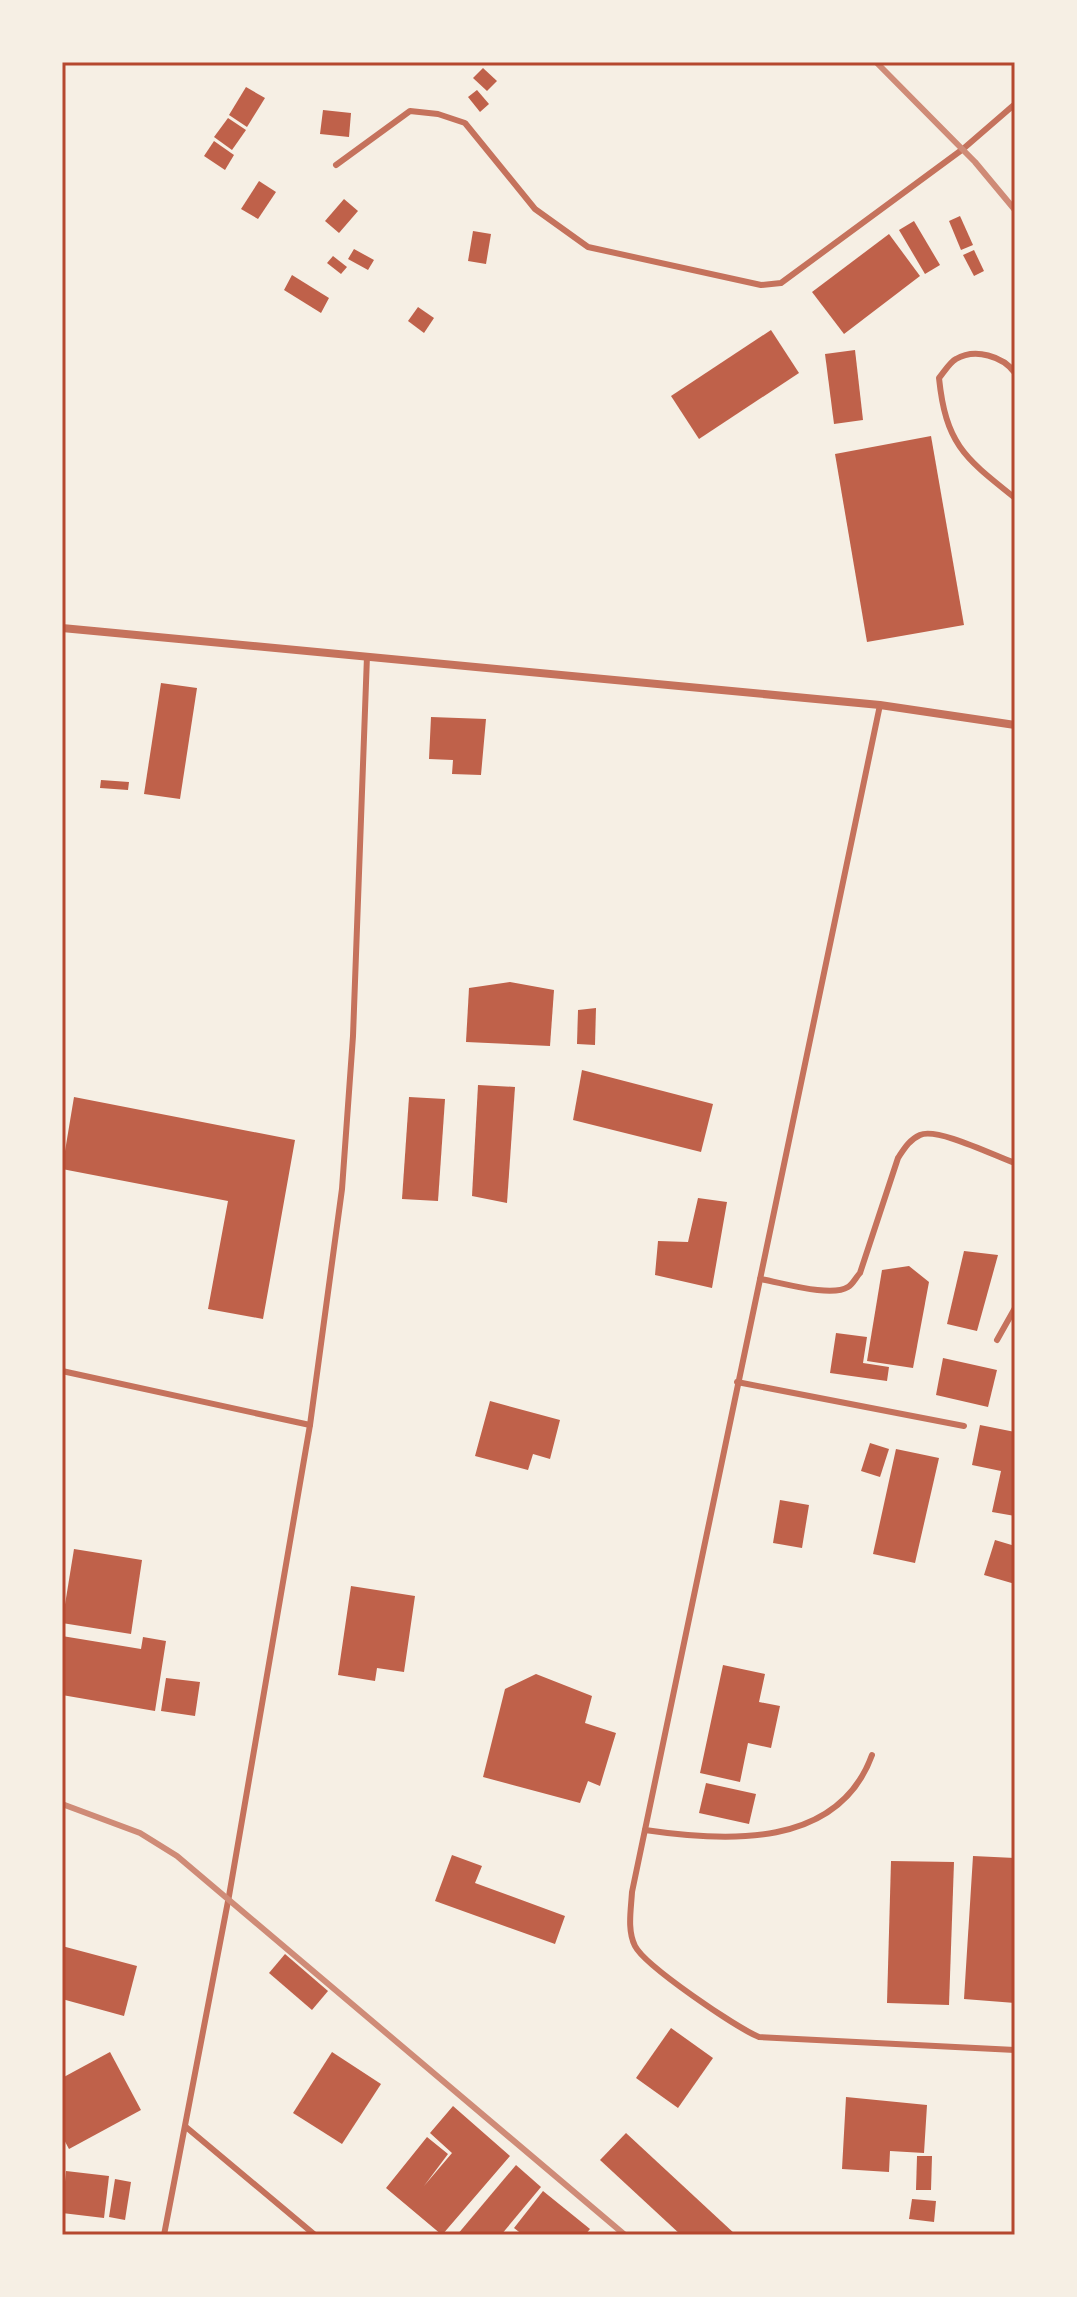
<svg xmlns="http://www.w3.org/2000/svg" width="1077" height="2297" viewBox="0 0 1077 2297" font-family="'Titillium Web',sans-serif">
  <style>
    .building { fill: #bf614a }
    .lines { fill: none; stroke-linecap: round; stroke-linejoin: round }
    .service { stroke: #c5725c; stroke-width: 6 }
    .minor { stroke: #c5725c; stroke-width: 8 }
    .rail { stroke: #cf8b77; stroke-width: 6 }
    .neatline { fill: none; stroke: #b5482f; stroke-width: 3 }
  </style>
  <rect width="100%" height="100%" fill="#f6efe4"/>
  <!-- building -->
  <g class="building">
    <path d="M 483,68 L 497,81 L 487,91 L 473,78 Z"/>
    <path d="M 246,87 L 265,98 L 247,127 L 229,115 Z"/>
    <path d="M 477,90 L 489,104 L 480,112 L 468,97 Z"/>
    <path d="M 323,110 L 351,113 L 349,137 L 320,134 Z"/>
    <path d="M 228,118 L 246,130 L 232,150 L 214,137 Z"/>
    <path d="M 214,141 L 234,155 L 225,170 L 204,156 Z"/>
    <path d="M 259,181 L 276,192 L 258,219 L 241,209 Z"/>
    <path d="M 344,199 L 358,211 L 339,233 L 325,221 Z"/>
    <path d="M 960,216 L 973,245 L 961,250 L 949,221 Z"/>
    <path d="M 914,221 L 940,265 L 925,274 L 899,230 Z"/>
    <path d="M 473,231 L 491,234 L 486,264 L 468,261 Z"/>
    <path d="M 889,234 L 920,276 L 844,334 L 812,292 Z"/>
    <path d="M 354,249 L 374,260 L 368,270 L 348,259 Z"/>
    <path d="M 974,250 L 984,271 L 974,276 L 963,255 Z"/>
    <path d="M 333,256 L 347,267 L 341,274 L 327,263 Z"/>
    <path d="M 292,275 L 329,298 L 321,313 L 284,290 Z"/>
    <path d="M 418,307 L 434,318 L 424,333 L 408,321 Z"/>
    <path d="M 771,330 L 799,373 L 699,439 L 671,396 Z"/>
    <path d="M 855,350 L 863,420 L 834,424 L 825,354 Z"/>
    <path d="M 931,436 L 964,625 L 867,642 L 835,454 Z"/>
    <path d="M 161,683 L 197,688 L 180,799 L 144,794 Z"/>
    <path d="M 431,717 L 486,719 L 481,775 L 452,774 L 453,760 L 429,759 Z"/>
    <path d="M 101,780 L 129,782 L 128,790 L 100,788 Z"/>
    <path d="M 510,982 L 554,990 L 550,1046 L 466,1042 L 469,988 Z"/>
    <path d="M 596,1008 L 595,1045 L 577,1044 L 578,1010 Z"/>
    <path d="M 582,1070 L 713,1104 L 701,1152 L 573,1120 Z"/>
    <path d="M 478,1085 L 515,1087 L 507,1203 L 472,1196 Z"/>
    <path d="M 74,1097 L 295,1140 L 263,1319 L 208,1309 L 228,1201 L 62,1169 Z"/>
    <path d="M 409,1097 L 445,1099 L 438,1201 L 402,1199 Z"/>
    <path d="M 698,1198 L 727,1202 L 712,1288 L 655,1275 L 658,1241 L 688,1242 Z"/>
    <path d="M 964,1251 L 998,1255 L 977,1331 L 947,1324 Z"/>
    <path d="M 909,1266 L 929,1282 L 913,1368 L 867,1361 L 882,1270 Z"/>
    <path d="M 836,1333 L 867,1337 L 863,1363 L 889,1367 L 887,1381 L 830,1373 Z"/>
    <path d="M 943,1358 L 997,1370 L 988,1407 L 936,1395 Z"/>
    <path d="M 490,1401 L 560,1420 L 550,1459 L 533,1454 L 528,1470 L 475,1456 Z"/>
    <path d="M 980,1425 L 1015,1432 L 1015,1516 L 992,1512 L 1001,1471 L 972,1465 Z"/>
    <path d="M 870,1443 L 889,1449 L 880,1477 L 861,1471 Z"/>
    <path d="M 896,1449 L 939,1458 L 915,1563 L 873,1554 Z"/>
    <path d="M 780,1500 L 809,1505 L 802,1548 L 773,1543 Z"/>
    <path d="M 995,1540 L 1015,1546 L 1015,1584 L 984,1575 Z"/>
    <path d="M 74,1549 L 142,1560 L 131,1634 L 62,1623 Z"/>
    <path d="M 351,1586 L 415,1596 L 404,1672 L 377,1668 L 375,1681 L 338,1675 Z"/>
    <path d="M 62,1636 L 141,1649 L 143,1637 L 166,1641 L 155,1711 L 62,1695 Z"/>
    <path d="M 723,1665 L 765,1674 L 759,1702 L 780,1706 L 771,1748 L 748,1743 L 740,1782 L 700,1773 Z"/>
    <path d="M 536,1674 L 592,1696 L 585,1723 L 616,1733 L 600,1786 L 588,1781 L 580,1803 L 483,1777 L 505,1689 Z"/>
    <path d="M 166,1678 L 200,1682 L 195,1716 L 161,1711 Z"/>
    <path d="M 706,1783 L 756,1794 L 749,1824 L 699,1813 Z"/>
    <path d="M 452,1855 L 482,1866 L 475,1883 L 565,1916 L 555,1944 L 435,1901 Z"/>
    <path d="M 973,1856 L 1015,1858 L 1015,2003 L 964,1999 Z"/>
    <path d="M 891,1861 L 954,1862 L 949,2005 L 887,2003 Z"/>
    <path d="M 62,1946 L 137,1966 L 124,2016 L 62,1999 Z"/>
    <path d="M 285,1954 L 328,1991 L 312,2010 L 269,1973 Z"/>
    <path d="M 671,2028 L 713,2058 L 678,2108 L 636,2078 Z"/>
    <path d="M 110,2052 L 141,2110 L 69,2149 L 62,2136 L 62,2078 Z"/>
    <path d="M 332,2052 L 381,2084 L 342,2144 L 293,2113 Z"/>
    <path d="M 846,2097 L 927,2105 L 924,2153 L 890,2151 L 889,2172 L 842,2169 Z"/>
    <path d="M 453,2106 L 510,2156 L 442,2235 L 386,2188 L 427,2137 L 448,2154 L 424,2186 L 452,2153 L 430,2133 Z"/>
    <path d="M 626,2133 L 736,2235 L 681,2235 L 600,2160 Z"/>
    <path d="M 917,2156 L 932,2156 L 931,2190 L 916,2190 Z"/>
    <path d="M 516,2165 L 541,2187 L 501,2235 L 457,2235 Z"/>
    <path d="M 66,2171 L 109,2176 L 104,2218 L 62,2213 Z"/>
    <path d="M 115,2179 L 131,2182 L 125,2220 L 109,2217 Z"/>
    <path d="M 543,2191 L 590,2229 L 585,2235 L 523,2235 L 514,2228 Z"/>
    <path d="M 912,2199 L 936,2201 L 934,2222 L 909,2219 Z"/>
  </g>
  <g class="lines">
    <!-- service -->
    <g class="service">
      <path d="M 336,165 L 410,111 L 438,114 L 465,123 L 535,209 L 588,247 L 761,285 L 781,283 L 963,149 L 1015,104"/>
      <path d="M 1015,373 C 1003,356 975,348 956,359 C 950,362 944,372 939,378 C 946,445 965,458 1015,498"/>
      <path d="M 880,705 L 632,1892 C 631,1910 627,1930 635,1946 C 645,1966 737,2028 759,2037 L 1015,2050"/>
      <path d="M 760,1279 C 780,1282 831,1298 848,1287 C 853,1284 856,1277 860,1273 L 898,1158 C 904,1149 909,1140 920,1135 C 937,1127 995,1156 1015,1163"/>
      <path d="M 997,1340 L 1015,1308"/>
      <path d="M 62,1371 L 310,1425"/>
      <path d="M 737,1382 L 964,1426"/>
      <path d="M 645,1830 C 726,1842 838,1849 872,1755"/>
      <path d="M 186,2127 L 315,2235"/>
      <path d="M 164,2235 L 229,1896 L 310,1425 L 342,1189 L 353,1036 L 367,656"/>
    </g>
    <!-- minor -->
    <path class="minor" d="M 62,628 L 880,705 L 1015,725"/>
    <!-- rail -->
    <g class="rail">
      <path d="M 876,62 L 975,162 L 1015,210"/>
      <path d="M 62,1804 L 140,1833 L 177,1856 L 625,2235"/>
    </g>
  </g>
  <!-- border -->
  <rect width="1077" height="2297" fill="none" stroke="#f6efe4" stroke-width="128"/>
  <rect x="64" y="64" width="949" height="2169" class="neatline"/>
</svg>
